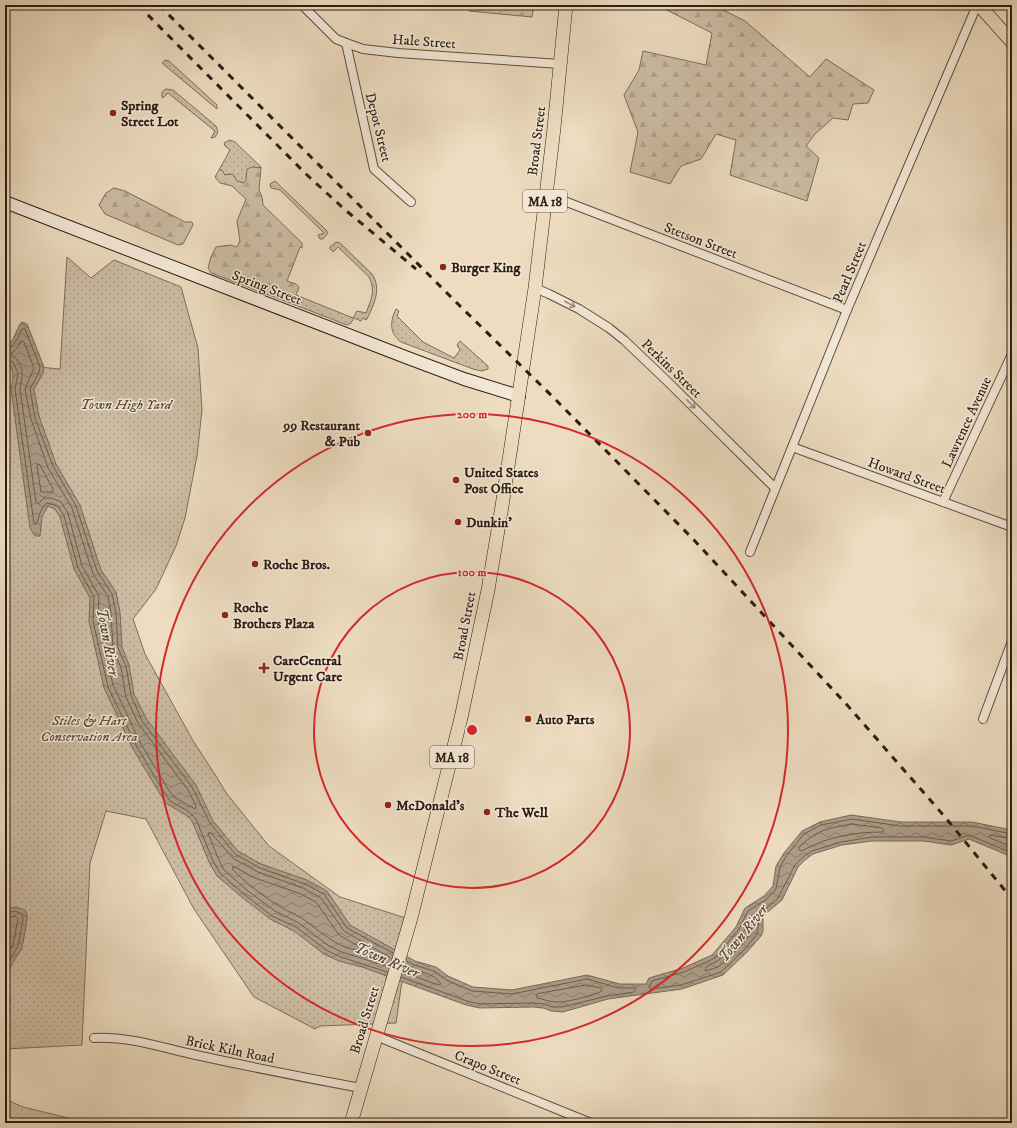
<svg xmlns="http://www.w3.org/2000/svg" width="1017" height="1128" viewBox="0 0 1017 1128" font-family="'IM FELL DW Pica',serif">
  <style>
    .green { fill: url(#green-dots); stroke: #7c6d5c }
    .forest { fill: url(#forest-firs); stroke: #7c6d5c }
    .water { fill: url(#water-waves); stroke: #786958 }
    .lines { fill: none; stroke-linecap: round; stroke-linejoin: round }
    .shore { stroke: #6c5c4d; stroke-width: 1 }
    .street-casing { stroke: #5c4e3f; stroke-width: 10 }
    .secondary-casing { stroke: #2c1e14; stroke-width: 14 }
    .primary-casing { stroke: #2c1e14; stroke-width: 14 }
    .street { stroke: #f3e8d6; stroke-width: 8 }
    .secondary { stroke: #f3e8d6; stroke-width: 12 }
    .primary { stroke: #eddcc0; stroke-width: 13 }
    .rail { stroke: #2c1e14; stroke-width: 3; stroke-dasharray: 7 7; stroke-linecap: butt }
    .oneway { stroke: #998d7f }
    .ring { fill: none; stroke: #d62828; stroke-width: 2 }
    .poi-dot { fill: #8f2418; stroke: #f3e8d6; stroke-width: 1.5 }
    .labels { text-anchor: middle; stroke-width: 3; stroke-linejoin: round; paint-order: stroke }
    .shield { fill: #f3e8d6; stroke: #685b4e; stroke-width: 1 }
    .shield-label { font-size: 13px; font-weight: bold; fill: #2c1e14 }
    .street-label { font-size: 14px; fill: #2c1e14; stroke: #f3e8d6 }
    .poi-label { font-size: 14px; font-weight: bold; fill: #2c1e14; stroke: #f3e8d6; text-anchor: start }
    .park-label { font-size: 14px; font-style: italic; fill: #5c4d3f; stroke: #f3e8d6 }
    .water-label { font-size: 15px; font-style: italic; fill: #584a3c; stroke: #f3e8d6 }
    .centre { fill: #d62828; stroke: #f3e8d6; stroke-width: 2 }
    .ring-label { font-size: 12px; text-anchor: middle; font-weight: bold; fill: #d62828; stroke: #f3e8d6; stroke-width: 3; stroke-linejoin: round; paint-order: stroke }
  </style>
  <defs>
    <pattern id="green-dots" width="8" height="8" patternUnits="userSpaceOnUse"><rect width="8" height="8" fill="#ccbca3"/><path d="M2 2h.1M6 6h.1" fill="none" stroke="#afa18b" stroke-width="1.8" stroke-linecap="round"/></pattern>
    <pattern id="forest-firs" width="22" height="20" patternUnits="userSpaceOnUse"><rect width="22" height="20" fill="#ccbca3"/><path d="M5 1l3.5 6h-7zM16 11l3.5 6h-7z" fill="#afa18b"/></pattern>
    <pattern id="water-waves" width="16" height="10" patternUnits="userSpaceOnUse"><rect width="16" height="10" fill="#ab9b86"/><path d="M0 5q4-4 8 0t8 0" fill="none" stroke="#8b7e6c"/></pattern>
  </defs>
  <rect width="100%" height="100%" fill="#eddcc0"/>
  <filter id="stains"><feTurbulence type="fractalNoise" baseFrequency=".005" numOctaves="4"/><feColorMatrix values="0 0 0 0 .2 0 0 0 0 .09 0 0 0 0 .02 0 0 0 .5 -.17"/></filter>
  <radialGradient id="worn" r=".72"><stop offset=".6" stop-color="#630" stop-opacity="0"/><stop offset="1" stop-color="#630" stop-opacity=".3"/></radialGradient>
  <!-- green -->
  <g class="green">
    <path d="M 165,60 L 169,61 L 217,105 L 217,109 L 162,63 Z"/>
    <path d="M 166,89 L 173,90 L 216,126 L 218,132 L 215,137 L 211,138 L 215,131 L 168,93 L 163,98 L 162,97 L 162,92 Z"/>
    <path d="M 230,140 L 235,142 L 261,167 L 261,168 L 258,167 L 244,183 L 237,181 L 229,174 L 225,175 L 222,171 L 219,170 L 230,150 L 225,146 L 224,143 Z"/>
    <path d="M 275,181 L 326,230 L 328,233 L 323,239 L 320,239 L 318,235 L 324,233 L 280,190 L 271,188 L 270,184 Z"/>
    <path d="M 336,242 L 340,243 L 372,274 C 382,289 374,304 367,319 L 366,320 L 363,318 L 361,321 L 354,318 L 351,323 L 347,325 L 290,303 L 296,295 L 353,318 L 357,311 L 366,313 C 371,300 376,290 369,277 L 338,247 L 333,252 L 330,249 L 330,247 Z"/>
    <path d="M 67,257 L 91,278 L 114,260 L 181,287 L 198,348 L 202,410 L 197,456 L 185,518 L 176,546 L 156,589 L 133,619 L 145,654 L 192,739 L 214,773 L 227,794 L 269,846 L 340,897 L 412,920 L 409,932 L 396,1023 L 320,1026 L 315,1029 L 254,997 L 194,909 L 146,819 L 106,811 L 90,863 L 82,1045 L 5,1049 L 5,353 L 16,365 L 60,369 Z"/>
    <path d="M 396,309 L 399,311 L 397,316 L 423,342 L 454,358 L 460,350 L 457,345 L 460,341 L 488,366 L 488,369 L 482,371 L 473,369 L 401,342 C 389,333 390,321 396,309 Z"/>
    <path d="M 5,1099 L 23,1107 L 89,1123 L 5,1123 Z"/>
  </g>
  <!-- forest -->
  <g class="forest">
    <path d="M 470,5 L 534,5 L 532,17 L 469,11 Z"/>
    <path d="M 657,5 L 713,5 L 745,21 L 810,77 L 826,59 L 874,90 L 868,103 L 853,104 L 848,120 L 833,118 L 815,134 L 806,146 L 819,158 L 807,201 L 730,175 L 736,140 L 716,134 L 701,159 L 681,166 L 670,184 L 630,172 L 638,132 L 624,95 L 639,70 L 643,51 L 706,65 L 712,33 Z"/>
    <path d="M 252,167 L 261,168 L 259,190 L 262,197 L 263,205 L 302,243 L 302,248 L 300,247 L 287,281 L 296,284 L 299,287 L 296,295 L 290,303 L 211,273 L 208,268 L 211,257 L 216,247 L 230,245 L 237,247 L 240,241 L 237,221 L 246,199 L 232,186 L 220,183 L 215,177 L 219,170 L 222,170 L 225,175 L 233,174 L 237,181 L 244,183 L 246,180 L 247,169 Z"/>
    <path d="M 114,188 L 125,191 L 185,222 L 192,222 L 193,225 L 183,244 L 178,245 L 171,242 L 105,214 L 99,205 L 106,193 Z"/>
  </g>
  <!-- water -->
  <g class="water">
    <path d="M 22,322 L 27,324 L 44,367 L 43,373 L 34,389 L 39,416 L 56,464 L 80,505 L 101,570 L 116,592 L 120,612 L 122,647 L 129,665 L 134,694 L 146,718 L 196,785 L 213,821 L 238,851 L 261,864 L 307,880 L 327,891 L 350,925 L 415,961 L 436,967 L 448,976 L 473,987 L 512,990 L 587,975 L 620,984 L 646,984 L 649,978 L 683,968 L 712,955 L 736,927 L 745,908 L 764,896 L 773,886 L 776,866 L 784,853 L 802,831 L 820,822 L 851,815 L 901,822 L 972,822 L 1012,830 L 1012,857 L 969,839 L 951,845 L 924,841 L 872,841 L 842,845 L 813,854 L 805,860 L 798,867 L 782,900 L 763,916 L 763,931 L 761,936 L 747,952 L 723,975 L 682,989 L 608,999 L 563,1012 L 551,1011 L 543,1008 L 533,1007 L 480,1008 L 466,1005 L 362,967 L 339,961 L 324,954 L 294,931 L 270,919 L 243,898 L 217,876 L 209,862 L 192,821 L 186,815 L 167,804 L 160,794 L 133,749 L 104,688 L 89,621 L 90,598 L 74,569 L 60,517 L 55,509 L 48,506 L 42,517 L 40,536 L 35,536 L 30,528 L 11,389 C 13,379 16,368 5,362 L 5,345 L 12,341 L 20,324 Z"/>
    <path d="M 15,907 L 25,910 L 27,914 L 27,920 L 22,948 L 8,971 L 10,1002 L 5,1006 L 5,909 Z"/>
  </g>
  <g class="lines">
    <!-- shore -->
    <g class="shore">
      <path d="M 21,341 L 24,342 L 34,368 L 25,389 L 31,419 L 48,468 L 72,508 L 93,574 L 108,596 L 111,613 L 113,649 L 121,668 L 126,697 L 138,723 L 188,790 L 196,806 L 195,809 L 174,797 L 168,789 L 141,744 L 113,685 L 98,621 L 99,596 L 82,566 L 68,513 L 61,502 L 51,498 L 44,498 L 38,504 L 36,502 L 20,389 C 23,371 25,367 11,354 L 18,347 Z"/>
      <path d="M 5,349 C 15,347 18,337 22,329 L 25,329 L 40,367 L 39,372 L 30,389 L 35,418 L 53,466 L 76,506 L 97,571 L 112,594 L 116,613 L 118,648 L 126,666 L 131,695 L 142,721 L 192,787 L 210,823 L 235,854 L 260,868 L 305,884 L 324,894 L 347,928 L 393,953"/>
      <path d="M 5,359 L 13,362 L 18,373 L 15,389 L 34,523 L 35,524 L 37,523 C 39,516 41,507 47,503 L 58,506 L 64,516 L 78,568 L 94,597 L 93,621 L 108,687 L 137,747 L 164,792 L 170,801 L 188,811 L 196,819 L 213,861 L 220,873 L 245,895 L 272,916 L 296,927 L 326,950 L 341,957 L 387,972"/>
      <path d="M 38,464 L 40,465 L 53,489 L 53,492 L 41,492 L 37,466 Z"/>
      <path d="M 852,824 L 882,828 L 884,831 L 882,832 C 856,832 825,837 802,851 L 799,850 L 799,848 C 815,830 829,828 852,824 Z"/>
      <path d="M 1012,834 L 972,826 L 901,826 L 852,819 L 821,825 L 804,834 L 787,855 L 780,867 L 776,889 L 767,899 L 748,911 L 739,929 L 715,958 L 684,972 L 652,981 L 649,988 L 651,989 L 681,985 L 721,972 L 744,950 L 757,934 L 760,914 L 778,898 L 795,865 L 803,857 L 812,851 L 841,842 L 872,837 L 924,837 L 951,841 L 969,835 L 1012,853"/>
      <path d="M 1012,839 L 991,835 L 989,836 L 990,838 L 1012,847"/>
      <path d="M 233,867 L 235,867 L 255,878 L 301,894 L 316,902 L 339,935 L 358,946 L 359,949 C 343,953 316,928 303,919 C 296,914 286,911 279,906 C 262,896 247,883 233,870 Z"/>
      <path d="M 5,913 L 15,911 L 22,914 L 23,920 L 18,946 L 5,968"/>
      <path d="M 752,916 L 754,918 L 753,931 L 741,946 L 718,967 L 705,971 L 706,967 L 719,960 L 743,933 Z"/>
      <path d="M 5,918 L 15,916 L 18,919 L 13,945 L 5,958"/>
      <path d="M 389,967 L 342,952 L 329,946 L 299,923 L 275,911 L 248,891 L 224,870 L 218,858 L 208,833 L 211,833 L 234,859 L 258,872 L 303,888 L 321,898 L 344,931 L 391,958"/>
      <path d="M 403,972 L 438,985 L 441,984 C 434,972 416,972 405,966"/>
      <path d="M 401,977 L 467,1001 L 480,1004 L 533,1003 L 544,1004 L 552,1007 L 562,1007 L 607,996 L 634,992 L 636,990 L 635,988 L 619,988 L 587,979 L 512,994 L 472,991 L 446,980 L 434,971 L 414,965 L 406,961"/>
      <path d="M 587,985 L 601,988 L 602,991 C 595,995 565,1003 556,1002 C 549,1002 544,999 537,998 L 536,996 L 537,994 Z"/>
    </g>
    <defs>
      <g id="street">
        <path d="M 302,5 L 336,39 L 346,43 L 363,49 L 398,53 L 561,64"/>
        <path d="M 346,43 L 374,169 L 411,202"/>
        <path d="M 546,194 L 847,310"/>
        <path d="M 535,288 L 549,294 L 579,309 L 609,328 L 624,340 L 666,380 L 775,488"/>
        <path d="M 792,447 L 1012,527"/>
        <path d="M 943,502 L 1012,354"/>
        <path d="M 750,552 L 847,310 L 977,5"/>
        <path d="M 983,719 L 1012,641"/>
        <path d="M 376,1036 L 591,1123"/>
        <path d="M 94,1038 C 129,1036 163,1048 196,1055 C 251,1067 306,1078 361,1088"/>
      </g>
      <path id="secondary" d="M 5,202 L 408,358 L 464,379 L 519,396"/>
      <g id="primary">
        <path d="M 979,5 L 1012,42"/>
        <path d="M 351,1123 L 411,918 L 461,718 L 488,590 L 502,506 L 535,288 L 554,128 L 566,5"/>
      </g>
    </defs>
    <!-- street casing -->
    <use href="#street" class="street-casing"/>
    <!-- secondary casing -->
    <use href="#secondary" class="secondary-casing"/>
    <!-- primary casing -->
    <use href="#primary" class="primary-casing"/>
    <!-- street -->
    <use href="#street" class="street"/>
    <!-- secondary -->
    <use href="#secondary" class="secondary"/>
    <!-- primary -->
    <use href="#primary" class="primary"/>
    <!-- rail -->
    <g class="rail">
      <path d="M 138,5 L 306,174 L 343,208 L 416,269"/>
      <path d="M 159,5 L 460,306 L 556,400 L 694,540 L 848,706 L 945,817 L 1012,899"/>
    </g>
  </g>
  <!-- one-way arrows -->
  <defs><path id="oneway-shaft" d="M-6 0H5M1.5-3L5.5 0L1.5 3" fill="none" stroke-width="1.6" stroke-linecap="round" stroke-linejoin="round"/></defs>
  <g class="oneway">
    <use href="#oneway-shaft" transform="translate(570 304) rotate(28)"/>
    <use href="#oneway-shaft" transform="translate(691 404) rotate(45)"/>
  </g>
  <!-- distance rings -->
  <g class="ring">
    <circle cx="472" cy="730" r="158"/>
    <circle cx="472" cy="730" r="316"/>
  </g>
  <!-- markers -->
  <g class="poi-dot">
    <circle cx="113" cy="113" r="4"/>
    <circle cx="443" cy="267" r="4"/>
    <circle cx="368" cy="433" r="4"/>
    <circle cx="456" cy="480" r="4"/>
    <circle cx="458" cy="522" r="4"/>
    <circle cx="255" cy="564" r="4"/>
    <circle cx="225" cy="615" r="4"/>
    <path d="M262 662h4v4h4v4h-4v4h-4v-4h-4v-4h4z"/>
    <circle cx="528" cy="719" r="4"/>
    <circle cx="388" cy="805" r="4"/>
    <circle cx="487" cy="812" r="4"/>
  </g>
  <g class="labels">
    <!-- shield labels -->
    <g class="shield">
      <rect x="523" y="190" width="44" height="22" rx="3"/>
      <rect x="430" y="746" width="44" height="22" rx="3"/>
    </g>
    <g class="shield-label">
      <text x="545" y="206">MA 18</text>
      <text x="452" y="762">MA 18</text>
    </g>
    <!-- street labels -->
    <g class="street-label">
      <text transform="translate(424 41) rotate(4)" y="5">Hale Street</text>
      <text transform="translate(379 127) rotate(76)" y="5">Depot Street</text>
      <text transform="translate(536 141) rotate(-83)" y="5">Broad Street</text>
      <text transform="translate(701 240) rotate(21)" y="5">Stetson Street</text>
      <text transform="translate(849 272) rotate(-67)" y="5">Pearl Street</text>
      <text transform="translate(267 287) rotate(21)" y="5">Spring Street</text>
      <text transform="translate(672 368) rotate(44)" y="5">Perkins Street</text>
      <text transform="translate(966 422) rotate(-65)" y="5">Lawrence Avenue</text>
      <text transform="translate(907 475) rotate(20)" y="5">Howard Street</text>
      <text transform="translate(464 626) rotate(-79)" y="5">Broad Street</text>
      <text transform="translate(364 1020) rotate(-73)" y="5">Broad Street</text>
      <text transform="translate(230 1049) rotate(12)" y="5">Brick Kiln Road</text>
      <text transform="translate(488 1067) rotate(22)" y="5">Crapo Street</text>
    </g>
    <!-- poi labels -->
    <g class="poi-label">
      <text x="121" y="110">Spring<tspan x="121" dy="16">Street Lot</tspan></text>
      <text x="451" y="272">Burger King</text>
      <text x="360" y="430" text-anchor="end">99 Restaurant<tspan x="360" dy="16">&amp; Pub</tspan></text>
      <text x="464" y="477">United States<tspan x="464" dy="16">Post Office</tspan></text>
      <text x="466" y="527">Dunkin'</text>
      <text x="263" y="569">Roche Bros.</text>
      <text x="233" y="612">Roche<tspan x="233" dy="16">Brothers Plaza</tspan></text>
      <text x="273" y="665">CareCentral<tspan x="273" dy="16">Urgent Care</tspan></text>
      <text x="536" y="724">Auto Parts</text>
      <text x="396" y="810">McDonald's</text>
      <text x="495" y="817">The Well</text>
    </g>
    <!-- park labels -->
    <g class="park-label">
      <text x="126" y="409">Town High Yard</text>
      <text x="89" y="725">Stiles &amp; Hart<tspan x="89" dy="16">Conservation Area</tspan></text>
    </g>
    <!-- water labels -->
    <g class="water-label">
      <text transform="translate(108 642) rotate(79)" y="5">Town River</text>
      <text transform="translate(743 933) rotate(-51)" y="5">Town River</text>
      <text transform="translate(387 960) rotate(23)" y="5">Town River</text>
    </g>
  </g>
  <circle cx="472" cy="730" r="6" class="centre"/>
  <g class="ring-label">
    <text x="472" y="418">200 m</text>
    <text x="472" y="576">100 m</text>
  </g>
  <!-- margin -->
  <rect width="1017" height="1128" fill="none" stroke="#eddcc0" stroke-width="20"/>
  <rect x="6" y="6" width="1005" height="1116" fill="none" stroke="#2c1e14" stroke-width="2"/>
  <rect x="10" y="10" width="997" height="1108" fill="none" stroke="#2c1e14"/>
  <rect width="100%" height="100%" filter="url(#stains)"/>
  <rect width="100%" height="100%" fill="url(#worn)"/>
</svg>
